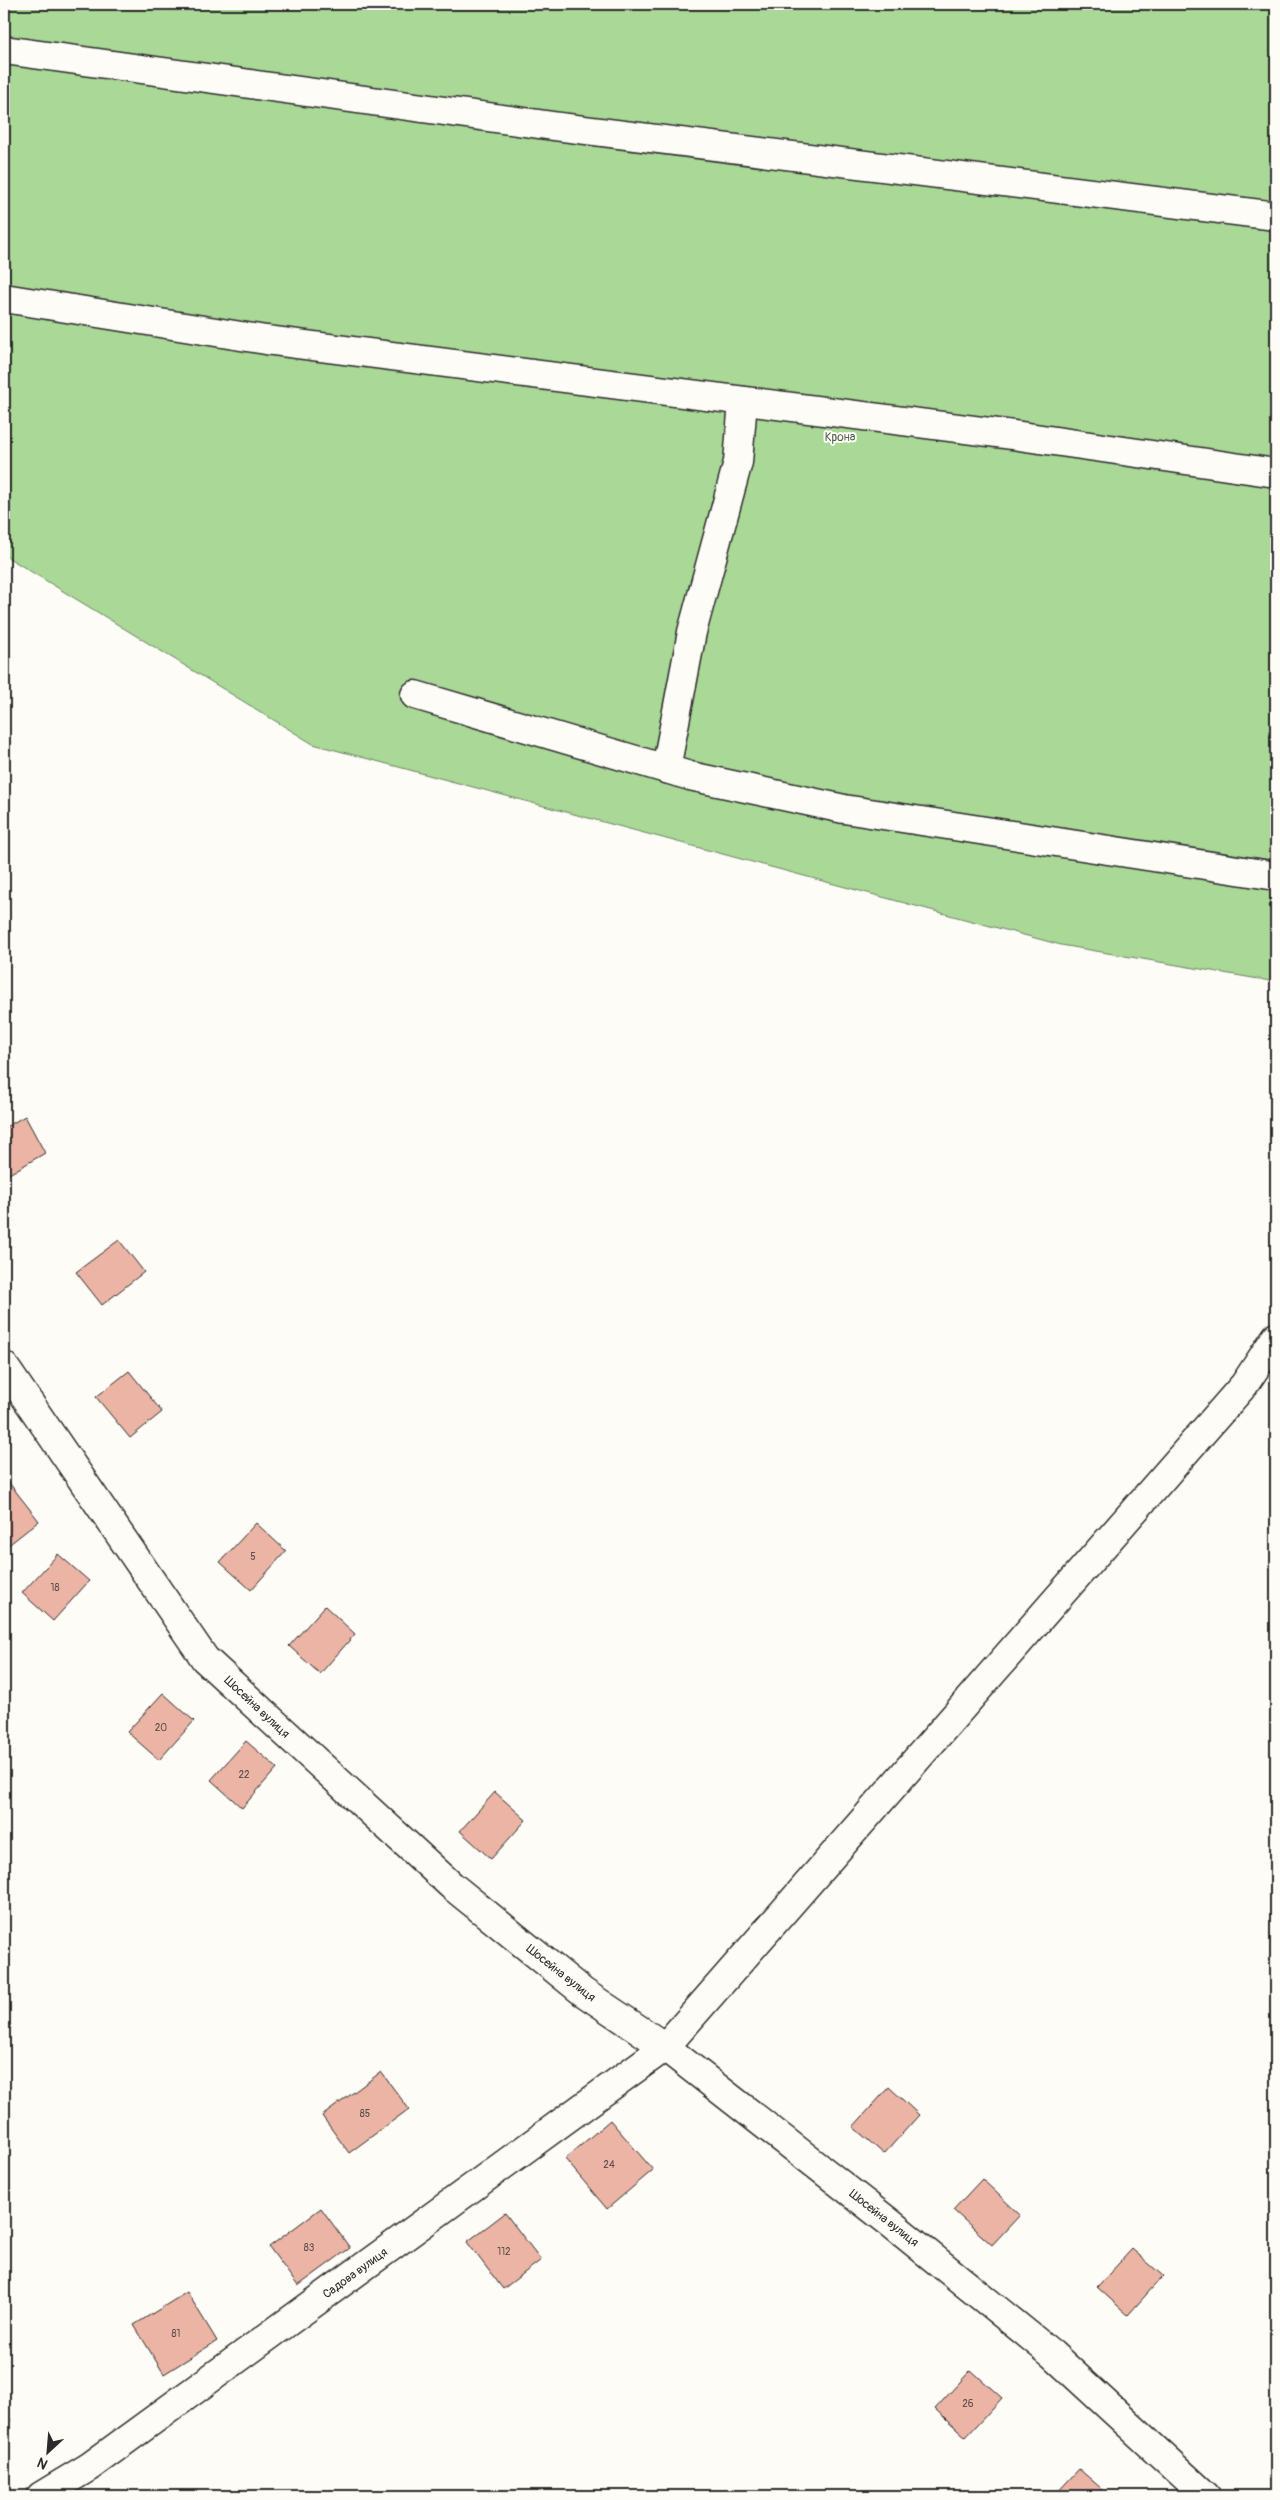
<svg xmlns="http://www.w3.org/2000/svg" width="1280" height="2500" viewBox="0 0 1280 2500" font-family="Pangolin,sans-serif">
  <style>
    .green { fill: #aad897; stroke: #6a8261 }
    .building { fill: #ecb4a4; stroke: #2b2b2b }
    .lines { fill: none; stroke-linecap: round; stroke-linejoin: round }
    .minor-casing { stroke: #2b2b2b; stroke-width: 31 }
    .minor { stroke: #fdfcf7; stroke-width: 28 }
    .labels { text-anchor: middle; stroke-width: 4; stroke-linejoin: round; paint-order: stroke }
    .number-label { font-size: 10px; fill: #5b4d49 }
    .park-label { font-size: 12px; fill: #515f4b; stroke: #fdfcf7 }
    .street-label { font-size: 12px; fill: #2b2b2b; stroke: #fdfcf7 }
  </style>
  <rect width="100%" height="100%" fill="#fdfcf7"/>
  <filter id="ink" filterUnits="userSpaceOnUse"><feTurbulence type="fractalNoise" baseFrequency=".02" numOctaves="2"/><feDisplacementMap in="SourceGraphic" scale="10" xChannelSelector="R" yChannelSelector="G"/><feConvolveMatrix kernelMatrix="1 2 1 2 8 2 1 2 1" color-interpolation-filters="sRGB"/></filter>
  <g filter="url(#ink)">
    <!-- green -->
    <path class="green" d="M 4,4 L 1276,4 L 1276,982 L 1061,945 L 313,744 L 4,555 Z"/>
    <!-- building -->
    <g class="building">
      <path d="M 25,1116 L 45,1153 L 4,1177 L 4,1128 Z"/>
      <path d="M 119,1240 L 144,1272 L 102,1305 L 76,1272 Z"/>
      <path d="M 129,1371 L 162,1412 L 130,1438 L 96,1397 Z"/>
      <path d="M 6,1479 L 39,1521 L 6,1547 L 4,1544 L 4,1481 Z"/>
      <path d="M 256,1523 L 286,1551 L 251,1590 L 220,1562 Z"/>
      <path d="M 58,1554 L 89,1581 L 53,1621 L 22,1593 Z"/>
      <path d="M 325,1606 L 355,1634 L 320,1674 L 289,1646 Z"/>
      <path d="M 163,1693 L 194,1721 L 159,1760 L 127,1732 Z"/>
      <path d="M 246,1741 L 277,1768 L 242,1808 L 211,1780 Z"/>
      <path d="M 495,1792 L 526,1820 L 491,1859 L 460,1831 Z"/>
      <path d="M 381,2072 L 409,2109 L 349,2153 L 322,2116 Z"/>
      <path d="M 889,2087 L 919,2115 L 884,2154 L 853,2127 Z"/>
      <path d="M 610,2120 L 653,2170 L 607,2209 L 565,2159 Z"/>
      <path d="M 982,2179 L 1020,2215 L 992,2245 L 953,2210 Z"/>
      <path d="M 321,2208 L 350,2248 L 298,2286 L 269,2247 Z"/>
      <path d="M 505,2213 L 541,2260 L 503,2289 L 467,2242 Z"/>
      <path d="M 1132,2249 L 1163,2276 L 1128,2315 L 1097,2287 Z"/>
      <path d="M 187,2292 L 217,2341 L 164,2374 L 134,2325 Z"/>
      <path d="M 971,2370 L 1002,2398 L 966,2437 L 935,2409 Z"/>
      <path d="M 4,2413 L 11,2420 L 4,2428 Z"/>
      <path d="M 1079,2469 L 1110,2496 L 1054,2496 Z"/>
    </g>
    <g class="lines">
      <defs>
        <g id="minor">
          <path d="M 4,50 L 553,126 L 1276,216"/>
          <path d="M 4,298 L 266,340 L 1013,435 L 1276,473"/>
          <path d="M 415,695 L 690,776 L 844,809 L 1276,876"/>
          <path d="M 666,769 L 692,632 L 738,462 L 743,401"/>
          <path d="M 4,1366 L 205,1659 L 452,1886 L 583,1992 L 665,2047 L 889,2222 L 1052,2354 L 1206,2496"/>
          <path d="M 41,2496 L 89,2467 L 665,2047 L 1244,1385 L 1276,1337"/>
        </g>
      </defs>
      <!-- minor casing -->
      <use href="#minor" class="minor-casing"/>
      <!-- minor -->
      <use href="#minor" class="minor"/>
    </g>
  </g>
  <g class="labels">
    <!-- number labels -->
    <g class="number-label">
      <text x="253" y="1560">5</text>
      <text x="55" y="1591">18</text>
      <text x="161" y="1731">20</text>
      <text x="244" y="1778">22</text>
      <text x="365" y="2117">85</text>
      <text x="609" y="2168">24</text>
      <text x="309" y="2251">83</text>
      <text x="504" y="2255">112</text>
      <text x="176" y="2337">81</text>
      <text x="968" y="2407">26</text>
    </g>
    <!-- park labels -->
    <g class="park-label">
      <text x="840" y="441">Крона</text>
    </g>
    <!-- street labels -->
    <g class="street-label">
      <text transform="translate(257 1707) rotate(43)" y="4">Шосейна вулиця</text>
      <text transform="translate(561 1973) rotate(38)" y="4">Шосейна вулиця</text>
      <text transform="translate(884 2218) rotate(38)" y="4">Шосейна вулиця</text>
      <text transform="translate(355 2273) rotate(-36)" y="4">Садова вулиця</text>
    </g>
  </g>
  <!-- margin -->
  <rect width="1280" height="2500" fill="none" stroke="#fdfcf7" stroke-width="20"/>
  <rect x="10" y="10" width="1260" height="2480" fill="none" stroke="#2b2b2b" stroke-width="2" filter="url(#ink)"/>
  <!-- north arrow -->
  <g transform="translate(48 2452) rotate(206)" stroke="#fdfcf7" stroke-width="4" paint-order="stroke">
  <path d="M0-4L9 19L0 12L-9 19Z" fill="#2b2b2b"/>
  <text y="-8" font-size="14" font-weight="bold" text-anchor="middle" fill="#2b2b2b">N</text>
  </g>
</svg>
